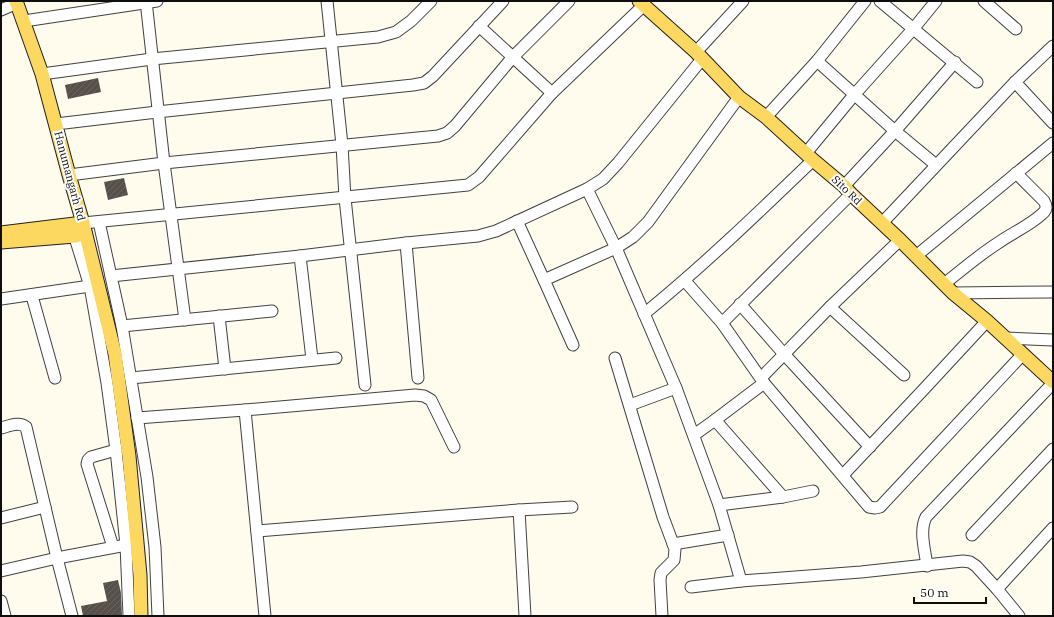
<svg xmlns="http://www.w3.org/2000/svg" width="1054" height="617" viewBox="0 0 1054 617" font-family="'IBM Plex Serif',serif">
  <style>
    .building { fill: url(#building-hatch) }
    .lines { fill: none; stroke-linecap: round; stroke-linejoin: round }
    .minor-casing { stroke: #414141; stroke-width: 13 }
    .major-casing { stroke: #1f1f1f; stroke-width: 15 }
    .minor { stroke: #fff; stroke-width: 11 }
    .major { stroke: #fcd861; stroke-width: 13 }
    .labels { text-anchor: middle; stroke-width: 4; stroke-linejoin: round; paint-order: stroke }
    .street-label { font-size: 11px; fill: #0e0e0e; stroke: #fff }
  </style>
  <defs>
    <pattern id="building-hatch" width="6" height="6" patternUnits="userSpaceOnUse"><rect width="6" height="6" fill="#574f4a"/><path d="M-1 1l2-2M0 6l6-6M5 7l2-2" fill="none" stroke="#6a6460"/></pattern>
  </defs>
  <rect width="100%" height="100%" fill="#fffcee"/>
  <!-- building -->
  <g class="building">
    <path d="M 98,78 L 101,92 L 68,99 L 65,85 Z"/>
    <path d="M 124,178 L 128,195 L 108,200 L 104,182 Z"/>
    <path d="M 118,580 L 121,593 L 122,616 L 83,616 L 81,606 L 107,601 L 103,583 Z"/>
  </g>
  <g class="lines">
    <defs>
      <g id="minor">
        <path d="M 146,1 L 164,163 L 185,320"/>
        <path d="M 327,1 L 342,145 L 345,198 L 365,385"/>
        <path d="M 880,1 L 977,82"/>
        <path d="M 984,1 L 1016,29"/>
        <path d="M 1,10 L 17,3"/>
        <path d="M 24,21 L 157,1"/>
        <path d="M 479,26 L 552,93"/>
        <path d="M 1053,46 L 1015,82 L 1053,123"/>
        <path d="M 696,52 L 743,1"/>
        <path d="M 817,61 L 895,131 L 936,165"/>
        <path d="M 42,74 L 152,59 L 378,37 L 396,32 L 411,21 L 431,1"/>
        <path d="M 766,117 L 817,61 L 865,1"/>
        <path d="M 56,124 L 157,112 L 413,85 L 424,83 L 433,76 L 503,1"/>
        <path d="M 806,153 L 854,95 L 914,28 L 936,1"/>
        <path d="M 69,175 L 164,163 L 438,136 L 447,133 L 455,126 L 512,58 L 569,1"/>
        <path d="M 844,186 L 895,131 L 955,62"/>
        <path d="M 587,189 L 616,248 L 676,388 L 719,505 L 741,581 L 861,572 L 963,561 L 970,562 L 976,566 L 997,589 L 1019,616"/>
        <path d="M 517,221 L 544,280 L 616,248 L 633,237 L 648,222 L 739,97"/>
        <path d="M 99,222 L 122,326 L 147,477 L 155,547 L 158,616"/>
        <path d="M 83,223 L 468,185 L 479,177 L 552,93 L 644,5"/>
        <path d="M 882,223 L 1015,82"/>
        <path d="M 72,228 L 90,286 L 107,383 L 116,450 L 126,545 L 129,616"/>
        <path d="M 406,243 L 418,378"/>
        <path d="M 300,256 L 312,359"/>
        <path d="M 916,256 L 1053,143"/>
        <path d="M 111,276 L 300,256 L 406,243 L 478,236 L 496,231 L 587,189 L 603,179 L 618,163 L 702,59"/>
        <path d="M 544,280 L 573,345"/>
        <path d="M 685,281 L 722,323 L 764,383 L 869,507 L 875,508 L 880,507 L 1023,354"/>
        <path d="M 944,284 C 962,270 979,255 998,243 C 1012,233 1029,226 1042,214 C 1047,210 1047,206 1044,201 L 1016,173"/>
        <path d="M 953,293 L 1053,292"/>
        <path d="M 32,296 L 55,378"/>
        <path d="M 1,299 L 90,286"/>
        <path d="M 740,304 L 784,354 L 870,447"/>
        <path d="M 830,307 L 904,375"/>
        <path d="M 644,314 C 703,266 758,213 813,160"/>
        <path d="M 219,316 L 225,369"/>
        <path d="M 722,323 L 851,194"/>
        <path d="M 122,326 L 272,311"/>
        <path d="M 1006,338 L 1053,340"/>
        <path d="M 615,358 L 663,517 L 675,549 L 674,560 L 661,573 L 660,580 L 662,616"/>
        <path d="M 131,378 L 336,358"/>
        <path d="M 761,378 L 830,307 L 900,240"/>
        <path d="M 630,405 L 676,388"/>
        <path d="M 245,410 L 265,616"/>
        <path d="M 137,418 L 245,410 L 415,395 L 424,396 L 431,400 L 454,447"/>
        <path d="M 715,420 L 764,383"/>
        <path d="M 1,428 C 9,426 19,421 26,427 L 57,558 L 72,616"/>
        <path d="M 694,435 L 715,420 L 783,497"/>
        <path d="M 843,475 L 925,388 L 987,321"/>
        <path d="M 719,505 L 783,497 L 813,491"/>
        <path d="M 519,510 L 525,616"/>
        <path d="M 1,518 L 45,507"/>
        <path d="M 257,531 L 519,510 L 572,507"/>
        <path d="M 972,535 L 1053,449"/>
        <path d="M 673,544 L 728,535"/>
        <path d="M 113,547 L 87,464 L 88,460 L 91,457 L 116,450"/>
        <path d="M 927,566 C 925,550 919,531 926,517 L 1053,383"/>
        <path d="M 1,571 L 57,558 L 126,545"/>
        <path d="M 691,587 L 741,581"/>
        <path d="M 997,589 L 1053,528"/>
        <path d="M 1,601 L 5,616"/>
      </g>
      <g id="major">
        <path d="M 16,1 L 42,74 L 69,175 L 83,223 L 115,354 L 129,456 L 140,575 L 141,616"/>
        <path d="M 639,1 L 696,52 L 739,97 L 766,117 L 813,160 L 844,186 L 851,194 L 900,240 L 953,293 L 987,321 L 1053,382"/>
        <path d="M 1,233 L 83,223"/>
        <path d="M 1,242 L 75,236 L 85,233"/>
      </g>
    </defs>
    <!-- minor casing -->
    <use href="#minor" class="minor-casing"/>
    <!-- major casing -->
    <use href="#major" class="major-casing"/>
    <!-- minor -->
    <use href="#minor" class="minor"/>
    <!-- major -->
    <use href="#major" class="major"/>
  </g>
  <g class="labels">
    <!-- street labels -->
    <g class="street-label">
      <text transform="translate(70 176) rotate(75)" y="4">Hanumangarh Rd</text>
      <text transform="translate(847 190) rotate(44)" y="4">Sito Rd</text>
    </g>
  </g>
  <!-- border -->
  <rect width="1054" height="617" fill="none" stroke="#0e0e0e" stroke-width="4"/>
  <!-- scale -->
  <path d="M914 597v6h72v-6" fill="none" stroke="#0e0e0e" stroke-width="2"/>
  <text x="920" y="597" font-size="12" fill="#0e0e0e" stroke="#ffffff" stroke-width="3" paint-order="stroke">50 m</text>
</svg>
